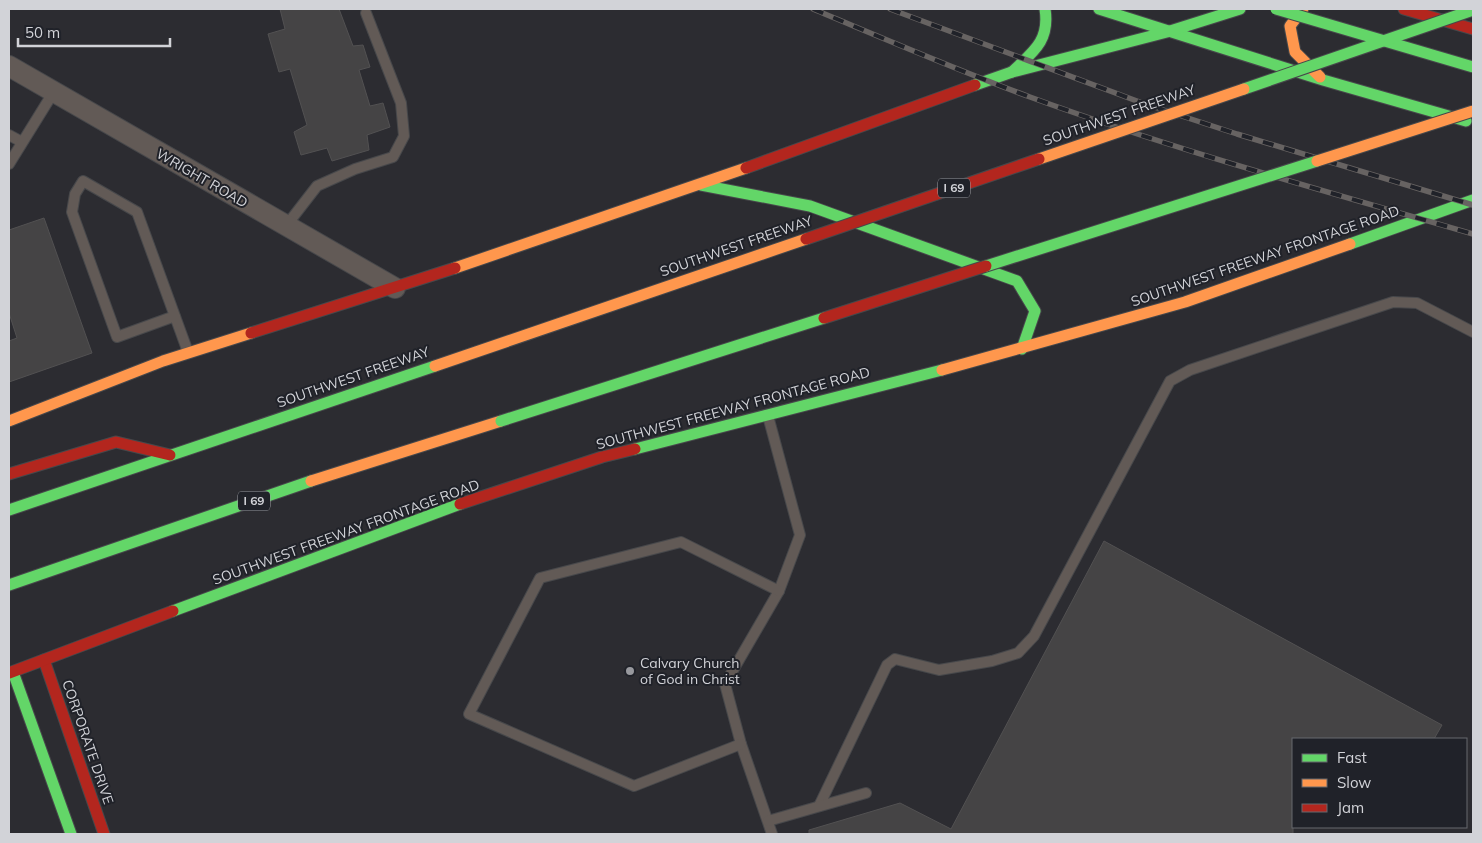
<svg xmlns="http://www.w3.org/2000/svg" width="1482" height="843" viewBox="0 0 1482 843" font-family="Mulish,sans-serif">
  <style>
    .building { fill: #454445; stroke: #525152 }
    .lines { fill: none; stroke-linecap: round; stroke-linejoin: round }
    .lane-casing { stroke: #47484b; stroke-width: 12 }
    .street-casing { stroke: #47484b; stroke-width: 22 }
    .fast-casing { stroke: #47484b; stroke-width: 13 }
    .slow-casing { stroke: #47484b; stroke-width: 13 }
    .jam-casing { stroke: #47484b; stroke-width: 13 }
    .lane { stroke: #625a56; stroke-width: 10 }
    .street { stroke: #625a56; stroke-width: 20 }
    .fast { stroke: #63d668; stroke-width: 11 }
    .slow { stroke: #ff974d; stroke-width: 11 }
    .jam { stroke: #b3261e; stroke-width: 11 }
    .rail-casing { stroke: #676362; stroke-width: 5.5 }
    .rail { stroke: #202229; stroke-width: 4; stroke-dasharray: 11; stroke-linecap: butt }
    .fast-bridge-casing { stroke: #47484b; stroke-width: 13; stroke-linecap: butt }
    .slow-bridge-casing { stroke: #47484b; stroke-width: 13; stroke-linecap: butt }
    .jam-bridge-casing { stroke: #47484b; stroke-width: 13; stroke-linecap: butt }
    .fast-bridge { stroke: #63d668; stroke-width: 11 }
    .slow-bridge { stroke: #ff974d; stroke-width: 11 }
    .jam-bridge { stroke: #b3261e; stroke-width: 11 }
    .poi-dot { fill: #98999e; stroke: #202229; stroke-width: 2 }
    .labels { text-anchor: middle; stroke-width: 4; stroke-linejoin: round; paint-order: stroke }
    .shield { fill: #202229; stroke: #9d9ea4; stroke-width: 1 }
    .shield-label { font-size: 12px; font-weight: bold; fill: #d2d3d8 }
    .street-label { font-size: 14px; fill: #d2d3d8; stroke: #202229 }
    .poi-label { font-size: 14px; fill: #d2d3d8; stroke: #202229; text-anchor: start }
  </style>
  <rect width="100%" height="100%" fill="#2c2c31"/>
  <!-- building -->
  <g class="building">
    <path d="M 280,9 L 339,9 L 353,46 L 363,45 L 370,67 L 359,70 L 370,106 L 383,103 L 390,127 L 367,135 L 369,150 L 332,161 L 327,148 L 301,155 L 294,132 L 307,125 L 290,69 L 279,72 L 268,34 L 285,29 Z"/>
    <path d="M 44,218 L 92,353 L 9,382 L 9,341 L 17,338 L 9,313 L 9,230 Z"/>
    <path d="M 1104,541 L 1442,725 L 1434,739 L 1293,739 L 1293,834 L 809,834 L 809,830 L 900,803 L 951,829 Z"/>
  </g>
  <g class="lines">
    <defs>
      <g id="lane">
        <path d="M 9,135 L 22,142"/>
        <path d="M 9,164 L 53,93"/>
        <path d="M 286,226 L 317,186 L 355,169 L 393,157 L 404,136 L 401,103 L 366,13"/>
        <path d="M 175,316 L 117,337 L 72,212 L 75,194 L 83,181 L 137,212 L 188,352"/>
        <path d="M 768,416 L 800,535 L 779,591 L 725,684 L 741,744 L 772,834"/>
        <path d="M 741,744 L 634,786 L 469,714 L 540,578 L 681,542 L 779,591"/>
        <path d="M 819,806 L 887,665 L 895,659 L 939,670 L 992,661 L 1018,653 L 1034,636 L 1170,381 L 1190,370 L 1393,302 L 1417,303 L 1473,332"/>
        <path d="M 768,821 L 866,793"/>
      </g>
      <path id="street" d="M 9,66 L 395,288"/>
      <g id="fast">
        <path d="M 1099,9 L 1323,80 L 1466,121"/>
        <path d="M 1012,72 C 1033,52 1050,41 1045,9"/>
        <path d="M 975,85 L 1012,72 L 1167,32 L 1240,9"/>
        <path d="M 701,185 L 810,206 L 1017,281 L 1035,311 L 1022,349"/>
        <path d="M 1350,244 L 1473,200"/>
        <path d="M 635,449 L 942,370"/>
        <path d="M 9,510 L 435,366"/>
        <path d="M 9,585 L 311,481"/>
        <path d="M 173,611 L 460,504"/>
        <path d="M 13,672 L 71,834"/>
      </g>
      <g id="slow">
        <path d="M 1303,9 L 1290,26 L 1295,52 L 1320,77"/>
        <path d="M 455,268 L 746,168"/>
        <path d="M 942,370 L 1185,302 L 1350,244"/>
        <path d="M 9,421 L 163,361 L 251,333"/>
        <path d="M 311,481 L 501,421"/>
      </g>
      <g id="jam">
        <path d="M 1404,9 L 1473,29"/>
        <path d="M 746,168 L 975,85"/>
        <path d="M 251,333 L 455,268"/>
        <path d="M 9,474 L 116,442 L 170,455"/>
        <path d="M 460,504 L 602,457 L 635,449"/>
        <path d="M 44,660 L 104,834"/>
        <path d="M 9,673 L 173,611"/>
      </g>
    </defs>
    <!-- lane casing -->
    <use href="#lane" class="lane-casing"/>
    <!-- street casing -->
    <use href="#street" class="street-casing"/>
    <!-- fast casing -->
    <use href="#fast" class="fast-casing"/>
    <!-- slow casing -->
    <use href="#slow" class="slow-casing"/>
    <!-- jam casing -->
    <use href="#jam" class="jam-casing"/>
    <!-- lane -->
    <use href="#lane" class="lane"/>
    <!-- street -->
    <use href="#street" class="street"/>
    <!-- fast -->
    <use href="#fast" class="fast"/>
    <!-- slow -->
    <use href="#slow" class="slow"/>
    <!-- jam -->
    <use href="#jam" class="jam"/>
    <defs>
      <g id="rail">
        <path d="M 813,9 C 885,39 957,70 1030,97 C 1175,150 1325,191 1473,234"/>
        <path d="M 890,9 L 1145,104 L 1237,134 L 1473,205"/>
      </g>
    </defs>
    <!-- rail casing -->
    <use href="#rail" class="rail-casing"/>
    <!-- rail -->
    <use href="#rail" class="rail"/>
    <defs>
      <g id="fast-bridge">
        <path d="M 1276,9 L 1473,67"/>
        <path d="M 1244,89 L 1473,10"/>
        <path d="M 986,266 L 1317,161"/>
        <path d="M 501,421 L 824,318"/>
      </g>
      <g id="slow-bridge">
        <path d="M 1039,159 L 1244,89"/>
        <path d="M 1317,161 L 1473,111"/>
        <path d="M 435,366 L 806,239"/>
      </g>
      <g id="jam-bridge">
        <path d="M 806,239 L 1039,159"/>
        <path d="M 824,318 L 986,266"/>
      </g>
    </defs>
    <!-- fast-bridge casing -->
    <use href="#fast-bridge" class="fast-bridge-casing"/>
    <!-- slow-bridge casing -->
    <use href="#slow-bridge" class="slow-bridge-casing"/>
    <!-- jam-bridge casing -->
    <use href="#jam-bridge" class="jam-bridge-casing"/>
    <!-- fast-bridge -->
    <use href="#fast-bridge" class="fast-bridge"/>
    <!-- slow-bridge -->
    <use href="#slow-bridge" class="slow-bridge"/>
    <!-- jam-bridge -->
    <use href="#jam-bridge" class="jam-bridge"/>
  </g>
  <!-- markers -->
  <circle class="poi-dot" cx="630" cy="671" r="5"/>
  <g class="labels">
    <!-- shield labels -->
    <g class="shield">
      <rect x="938" y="178.5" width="32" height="19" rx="4"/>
      <rect x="238" y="491.5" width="32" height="19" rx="4"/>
    </g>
    <g class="shield-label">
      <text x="954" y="192">I 69</text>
      <text x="254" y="505">I 69</text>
    </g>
    <!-- street labels -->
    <g class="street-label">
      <text transform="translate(1119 115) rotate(-19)" y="5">SOUTHWEST FREEWAY</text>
      <text transform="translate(202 178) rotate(30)" y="5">WRIGHT ROAD</text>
      <text transform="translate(736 246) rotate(-19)" y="5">SOUTHWEST FREEWAY</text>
      <text transform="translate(1265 256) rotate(-19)" y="5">SOUTHWEST FREEWAY FRONTAGE ROAD</text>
      <text transform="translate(353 377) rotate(-19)" y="5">SOUTHWEST FREEWAY</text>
      <text transform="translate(733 408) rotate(-15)" y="5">SOUTHWEST FREEWAY FRONTAGE ROAD</text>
      <text transform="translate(346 532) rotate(-20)" y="5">SOUTHWEST FREEWAY FRONTAGE ROAD</text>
      <text transform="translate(88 742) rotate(71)" y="5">CORPORATE DRIVE</text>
    </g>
    <!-- poi labels -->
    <g class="poi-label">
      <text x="640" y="668">Calvary Church<tspan x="640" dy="16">of God in Christ</tspan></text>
    </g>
  </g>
  <!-- border -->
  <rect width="1482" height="843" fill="none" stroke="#d2d3d8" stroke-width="20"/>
  <!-- legend -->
  <rect x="1292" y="738" width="175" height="90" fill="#202229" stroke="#67696f"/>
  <rect x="1302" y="754" width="25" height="8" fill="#63d668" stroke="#67696f"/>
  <text x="1337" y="763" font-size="15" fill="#d2d3d8">Fast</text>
  <rect x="1302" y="779" width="25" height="8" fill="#ff974d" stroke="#67696f"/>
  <text x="1337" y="788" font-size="15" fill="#d2d3d8">Slow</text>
  <rect x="1302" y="804" width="25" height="8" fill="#b3261e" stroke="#67696f"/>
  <text x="1337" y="813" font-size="15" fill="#d2d3d8">Jam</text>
  <!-- scale -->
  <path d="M18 38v8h152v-8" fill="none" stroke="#d2d3d8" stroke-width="2.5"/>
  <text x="25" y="38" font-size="15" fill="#d2d3d8" stroke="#202229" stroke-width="4" paint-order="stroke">50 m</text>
</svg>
